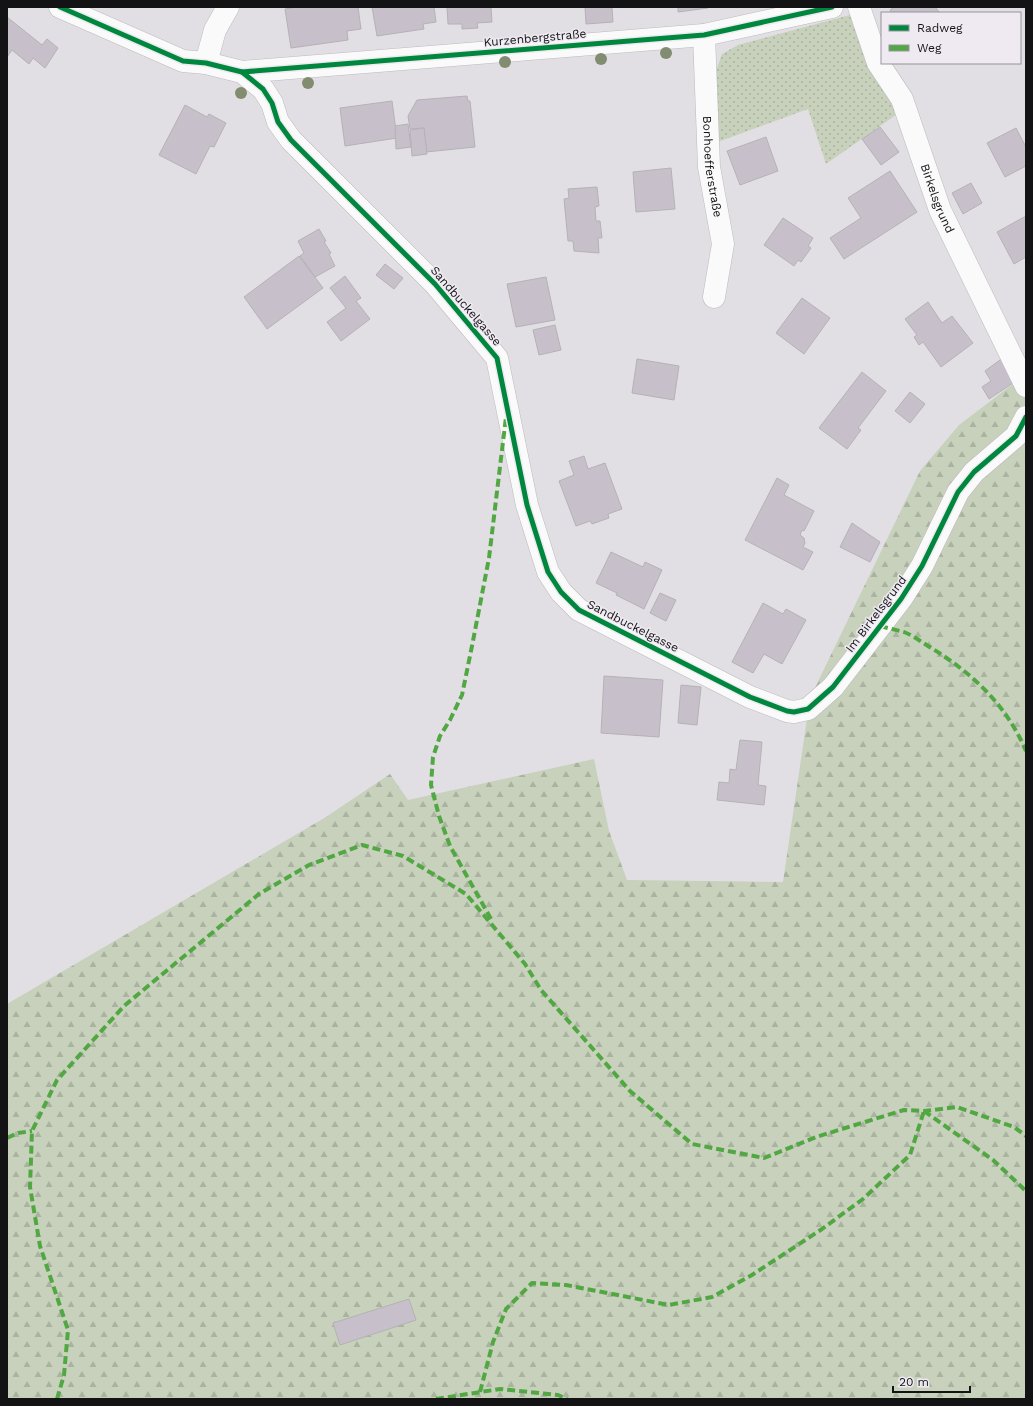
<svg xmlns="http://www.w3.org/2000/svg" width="1033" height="1406" viewBox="0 0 1033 1406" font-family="'Work Sans',sans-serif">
<defs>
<pattern id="grass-dots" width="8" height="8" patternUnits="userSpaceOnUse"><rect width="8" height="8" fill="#c7d1bb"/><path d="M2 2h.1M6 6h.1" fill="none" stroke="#aab2a0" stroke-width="1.8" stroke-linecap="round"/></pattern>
<pattern id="forest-firs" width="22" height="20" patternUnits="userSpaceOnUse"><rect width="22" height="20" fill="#c7d1bb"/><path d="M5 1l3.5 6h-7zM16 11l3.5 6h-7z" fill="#aab2a0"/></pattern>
</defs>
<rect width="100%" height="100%" fill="#e1dfe3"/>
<!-- grass -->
<path fill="url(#grass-dots)" d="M850,15L900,112L826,164L808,109L715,143L716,71L722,54L738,45Z"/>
<!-- forest -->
<path fill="url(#forest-firs)" d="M1026,374V1399H7V1004L326,817L390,774L408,800L594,759L609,831L627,880L783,882L810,698L920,471L959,425Z"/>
<!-- building -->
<g fill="#c7c0cb" stroke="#b4b2b5">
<path d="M297,7H358L361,29L347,31L348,40L291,48L285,9Z"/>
<path d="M372,7H434L436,22L423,24L424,29L377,36Z"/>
<path d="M447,7H491L492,22L477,23L478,28L462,29V24H448Z"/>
<path d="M585,7H612L613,22L586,24Z"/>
<path d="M678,7H708V8L678,12Z"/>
<path d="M894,7H935L940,13H892L890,10Z"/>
<path d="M7,17L42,45L47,39L58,48L45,68L33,58L29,64L12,50L7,57Z"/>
<path d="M467,96L468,101H470L475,147L426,152L424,128L410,129L408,116L417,100Z"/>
<path d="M392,101L397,138L345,146L340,108Z"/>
<path d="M185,105L207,117L209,114L226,123L214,147L210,146L196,174L159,155Z"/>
<path d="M408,124L411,147L396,149L395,126Z"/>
<path d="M880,127L899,152L881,165L862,139Z"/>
<path d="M424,128L427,154L412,156L410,130Z"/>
<path d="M1016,128L1026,147V166L1005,177L987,143Z"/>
<path d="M766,137L778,171L740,185L727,151Z"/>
<path d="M671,168L675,209L636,212L633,172Z"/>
<path d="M890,171L917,212L844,259L830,238L861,218L848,198Z"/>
<path d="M971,183L982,203L963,214L952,193Z"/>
<path d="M597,187L599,206L595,207L596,221H600L602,238H598L599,253L574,251L573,241H568L564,199L569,198L568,189Z"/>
<path d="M1026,216V257L1014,264L997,232Z"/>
<path d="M783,218L813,238L808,246L811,248L801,262L798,260L794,266L764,245Z"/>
<path d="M319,229L326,241L324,242L331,253L329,254L335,266L315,277L300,256L304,253L298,241Z"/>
<path d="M299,256L323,288L267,329L244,297Z"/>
<path d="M385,264L403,278L394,289L376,275Z"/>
<path d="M345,276L361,298L356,301L370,319L341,341L327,322L346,308L330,288Z"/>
<path d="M546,277L555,320L516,327L507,284Z"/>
<path d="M802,298L830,318L804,354L776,333Z"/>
<path d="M928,302L942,323L952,316L973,343L941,367L923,342L919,345L914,337L917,335L905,319Z"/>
<path d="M555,325L561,350L539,355L533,330Z"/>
<path d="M1004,357L1016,381L989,399L982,387L991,381L985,371Z"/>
<path d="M637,359L679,366L674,400L632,393Z"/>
<path d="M862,372L886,391L858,428L861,430L847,449L819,428Z"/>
<path d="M910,392L925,404L910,423L895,411Z"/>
<path d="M584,456L588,469L605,463L622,509L608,514L609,518L592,524L590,521L576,526L559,481L574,475L569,461Z"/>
<path d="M777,478L789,485L784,495L814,511L804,531L802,530L800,535L804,538L805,543L803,547L813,552L803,570L745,540Z"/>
<path d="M852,523L880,542L870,562L840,547Z"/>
<path d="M611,552L643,567L645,562L662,570L644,609L616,595L617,593L596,583Z"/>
<path d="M660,593L676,600L666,621L650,613Z"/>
<path d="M763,603L783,614L786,609L806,620L782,664L764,654L753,673L732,662Z"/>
<path d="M604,676L663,680L659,737L601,733Z"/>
<path d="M681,685L701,687L697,725L678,723Z"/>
<path d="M740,740L762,742L758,785L766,786L764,805L717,800L719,782L729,783L730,769L736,770Z"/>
<path d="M409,1299L416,1320L340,1345L333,1323Z"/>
</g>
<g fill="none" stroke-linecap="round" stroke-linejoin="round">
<defs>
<g id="minor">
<path d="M60,7L183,61L206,63L242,72L263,89L272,103L278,122L291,140L435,284L497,358L527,505L548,572L561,592L579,610L750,697L787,711L794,712L808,709L833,687L901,599L922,566L958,492L974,472L1016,436L1026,417"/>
<path id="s1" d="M859,7L878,63L902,99L940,210L1026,386"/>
<path id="s2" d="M704,35L709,167L723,244L714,297"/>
<path d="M206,63L215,30L228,7"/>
<path d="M242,72L704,35L832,7"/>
</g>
</defs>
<!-- minor casing -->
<use href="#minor" stroke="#bcbabe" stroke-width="23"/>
<!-- minor -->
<use href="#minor" stroke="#fafafb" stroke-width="22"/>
<!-- quiet -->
<g stroke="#51a842" stroke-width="4" stroke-dasharray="8 4" stroke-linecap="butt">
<path d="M880,626C888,628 896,630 904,632C912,635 920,641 928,646C971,672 1006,704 1026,751"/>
<path d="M491,919L450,846L439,816L431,785L433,757L440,736L450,720L462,695L472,646L489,558L506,417"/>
<path d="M924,1111L993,1160L1026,1191"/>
<path d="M7,1138L18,1133L32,1131"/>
<path d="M480,1392L493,1342L506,1309L532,1283L566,1285L669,1305L712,1297L752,1275L822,1229L863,1199L910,1155L924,1111"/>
<path d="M57,1399L64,1375L68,1330L40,1246L30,1187L32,1131L57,1080L124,1006L259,894L309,865L362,845L403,856L466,894L525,964L541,990L630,1091L692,1144L764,1158L816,1137L904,1110L924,1111L957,1107L1014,1127L1026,1136"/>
<path d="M436,1399L500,1389L558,1395L567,1399"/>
</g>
<defs>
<g id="cycleway">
<path d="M60,7L183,61L206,63L242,72L263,89L272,103L278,122L291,140L435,284L497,358L527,505L548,572L561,592L579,610L750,697L787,711L794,712L808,709L833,687L901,599L922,566L958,492L974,472L1016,436L1026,417"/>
<path d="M242,72L704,35L832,7"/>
</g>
</defs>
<!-- cycleway casing -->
<use href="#cycleway" stroke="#efeaf2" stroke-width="8"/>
<!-- cycleway -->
<use href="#cycleway" stroke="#00873e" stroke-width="5"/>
</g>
<!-- trees -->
<g fill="#828c71">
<circle cx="666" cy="53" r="6"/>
<circle cx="601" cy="59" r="6"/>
<circle cx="505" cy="62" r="6"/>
<circle cx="308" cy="83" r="6"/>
<circle cx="241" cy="93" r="6"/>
</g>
<g text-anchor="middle" stroke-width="3" stroke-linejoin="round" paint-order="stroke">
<!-- street labels -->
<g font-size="12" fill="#131214" stroke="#efeaf2">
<text transform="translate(535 38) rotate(-5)" y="4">Kurzenbergstraße</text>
<text dy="4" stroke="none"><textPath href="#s2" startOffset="132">Bonhoefferstraße</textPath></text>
<text dy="4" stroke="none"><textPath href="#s1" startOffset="208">Birkelsgrund</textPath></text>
<text transform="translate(466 306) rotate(49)" y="4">Sandbuckelgasse</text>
<text transform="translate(876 614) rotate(-53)" y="4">Im Birkelsgrund</text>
<text transform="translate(633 626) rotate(27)" y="4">Sandbuckelgasse</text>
</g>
</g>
<!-- border -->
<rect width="1033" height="1406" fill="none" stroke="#131214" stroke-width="16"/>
<!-- legend -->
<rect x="881" y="12" width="140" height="52" fill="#efeaf2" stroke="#979499"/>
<rect x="889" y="25" width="20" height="6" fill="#00873e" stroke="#979499"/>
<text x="917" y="32" font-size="12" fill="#131214">Radweg</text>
<rect x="889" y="45" width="20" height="6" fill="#51a842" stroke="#979499"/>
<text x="917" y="52" font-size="12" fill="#131214">Weg</text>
<!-- scale -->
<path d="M893 1386v6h77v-6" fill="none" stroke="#131214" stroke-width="2"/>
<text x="899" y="1386" font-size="12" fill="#131214" stroke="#efeaf2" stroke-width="3" paint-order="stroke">20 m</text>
</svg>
